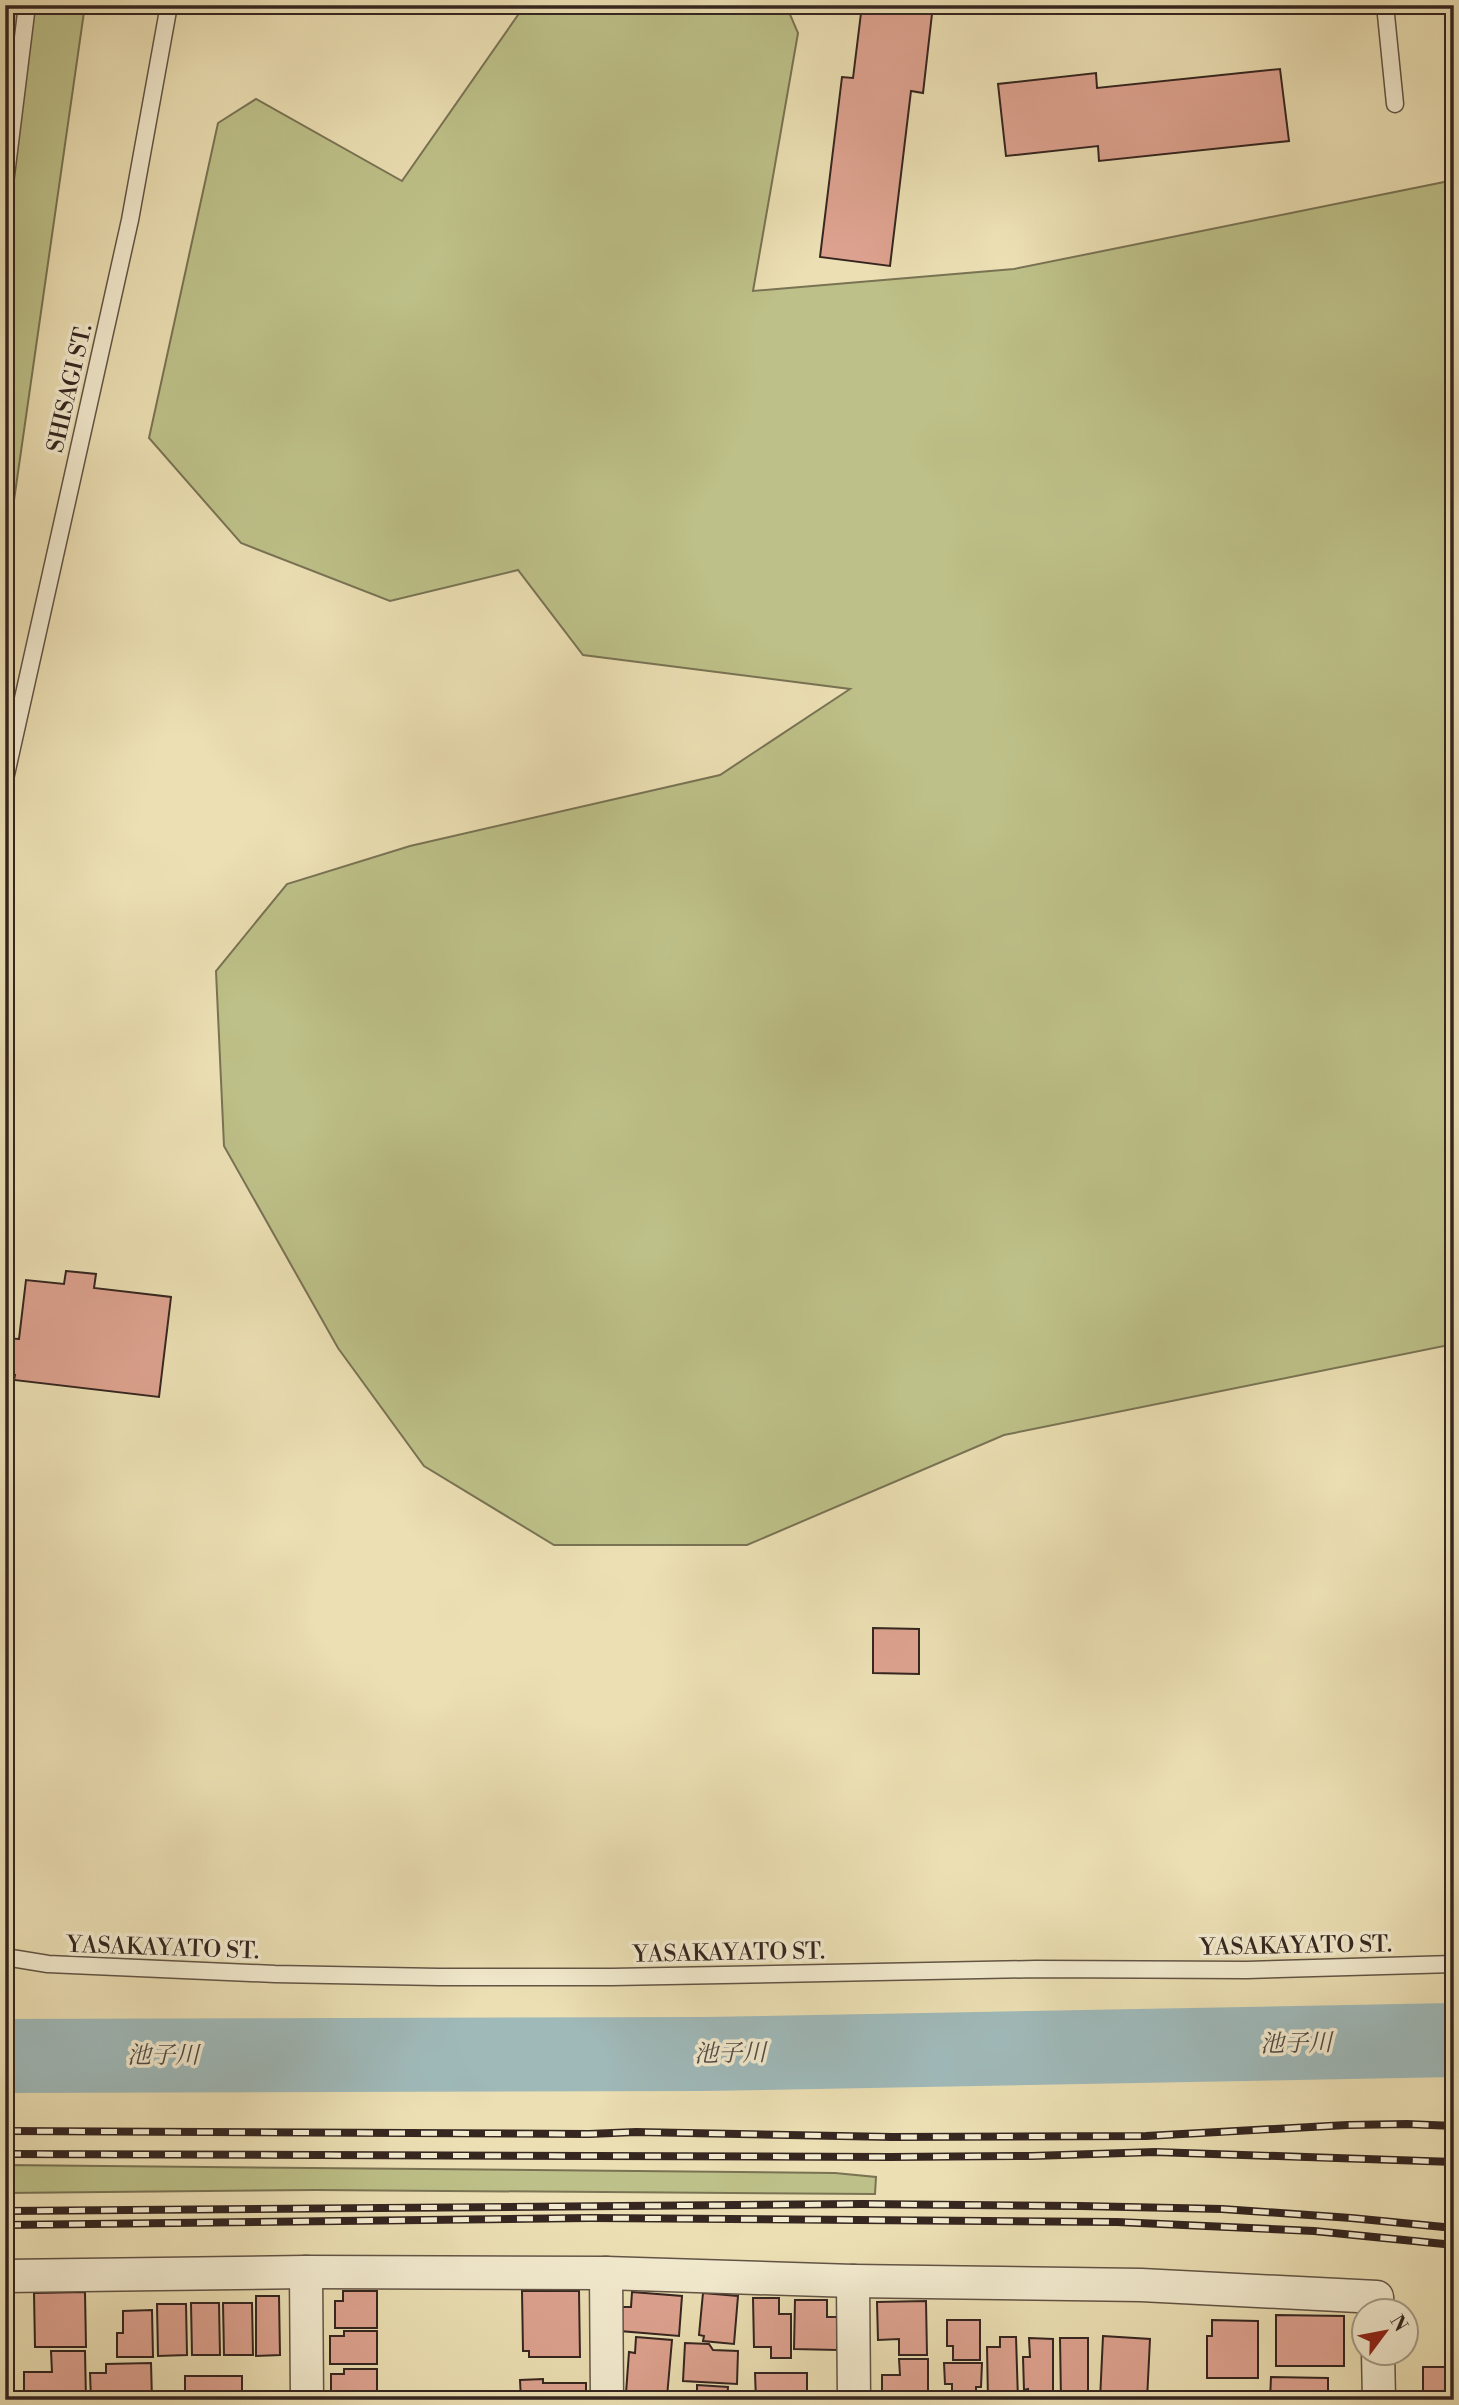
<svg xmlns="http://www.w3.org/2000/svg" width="1459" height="2405" viewBox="0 0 1459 2405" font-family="'Libre Bodoni','Noto Serif JP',serif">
<rect width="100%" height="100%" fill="#ebdfb3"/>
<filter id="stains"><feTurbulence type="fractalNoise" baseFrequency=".00286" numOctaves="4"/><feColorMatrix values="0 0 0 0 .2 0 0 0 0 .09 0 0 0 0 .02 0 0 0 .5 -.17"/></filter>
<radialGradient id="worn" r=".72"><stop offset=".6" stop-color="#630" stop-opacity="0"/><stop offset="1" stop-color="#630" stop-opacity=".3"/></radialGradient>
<!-- green -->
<g fill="#bdc088" stroke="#797354" stroke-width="2">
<path d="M5,5H85L5,563Z"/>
<path d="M525,5H786L798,33L753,291L1014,269L1454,180V1344L1004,1435L747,1545H554L424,1466L338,1348L224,1146L216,971L287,884L410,846L720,775L850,689L583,655L518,570L390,601L241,543L149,438L218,123L256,99L402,181Z"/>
<path d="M5,2165L835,2173L876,2177L875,2194L316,2190L5,2193Z"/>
</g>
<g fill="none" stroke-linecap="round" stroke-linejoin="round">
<!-- river -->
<path stroke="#9fb9b9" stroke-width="74" d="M5,2056L704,2054L1454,2040"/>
</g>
<!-- building -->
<g fill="#dda28f" stroke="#352620" stroke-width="2">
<path d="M862,5H933L923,93L911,91L890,266L820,257L842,77L853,78Z"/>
<path d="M1280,69L1289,141L1099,161L1098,146L1006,156L998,84L1096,73L1097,88Z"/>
<path d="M66,1271L96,1274L94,1288L171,1297L159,1397L14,1380L15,1375L5,1374V1338L19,1339L26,1280L64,1284Z"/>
<path d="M873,1628L919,1629V1674L873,1673Z"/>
<path d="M343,2291H377V2328H335V2301H343Z"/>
<path d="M522,2291H579L580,2357H529V2351H523Z"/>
<path d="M85,2292L86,2347H35L34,2293Z"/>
<path d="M632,2292L682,2296L679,2336L620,2331L622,2307H631Z"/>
<path d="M703,2293L738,2296L734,2344L703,2341L704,2336L699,2335Z"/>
<path d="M256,2296H279L280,2355L256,2356Z"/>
<path d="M753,2298H779V2314H791V2358H771V2347H754Z"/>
<path d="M795,2300H827V2317H837V2350L794,2349Z"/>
<path d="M926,2301L927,2355H899V2339L878,2340L877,2302Z"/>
<path d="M191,2303H219L220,2355H192Z"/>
<path d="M223,2303H252L253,2355H224Z"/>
<path d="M157,2304H186L187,2355L158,2356Z"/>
<path d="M152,2310L153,2357H117V2333H123V2311Z"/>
<path d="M1276,2315L1344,2316V2366H1276Z"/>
<path d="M947,2320H980V2360H953V2346H947Z"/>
<path d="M1212,2320L1258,2321V2378H1207V2336H1212Z"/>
<path d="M344,2331H377V2364H330V2336H344Z"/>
<path d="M1103,2336L1150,2339L1147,2400H1100Z"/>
<path d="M636,2337L672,2340L667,2397L626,2393L629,2352L635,2353Z"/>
<path d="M1000,2337H1016L1018,2400H988L987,2347H1000Z"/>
<path d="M1029,2338L1053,2339V2400H1029L1028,2389L1024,2390L1023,2357H1030Z"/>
<path d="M1060,2338H1088V2400H1061Z"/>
<path d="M685,2343L709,2344L713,2350L738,2351L737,2384L683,2381Z"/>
<path d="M51,2351H85L86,2400H24V2372H52Z"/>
<path d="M899,2359H928V2400H882V2375H900Z"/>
<path d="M151,2363L152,2400H91L90,2373H106V2364Z"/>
<path d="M944,2363H982L981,2387H976V2400H952V2384H945Z"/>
<rect x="1423" y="2367" width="31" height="33"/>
<path d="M344,2369H377V2400H331V2374H344Z"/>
<path d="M755,2373H807V2400H756Z"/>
<rect x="185" y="2376" width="57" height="24"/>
<path d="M1271,2377L1328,2378V2400H1270Z"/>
<path d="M543,2379V2383H586V2400H521L520,2380Z"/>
<path d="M697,2385L728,2387L727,2400H697Z"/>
</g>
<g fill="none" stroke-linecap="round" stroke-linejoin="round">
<defs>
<g id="lane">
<path d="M1385,5L1395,104"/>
<path d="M5,183L27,5"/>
<path d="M5,779L130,220L169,5"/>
<path d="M5,1957L48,1964L275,1974L439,1977H612L1036,1969L1247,1970L1454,1964"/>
</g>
<g id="street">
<path d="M306,2272L307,2400"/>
<path d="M606,2273L607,2400"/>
<path d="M5,2276L306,2272L606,2273L853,2281L1141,2285L1377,2297L1378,2310"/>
<path d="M853,2281L854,2400"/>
<path d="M1378,2352L1379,2400"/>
</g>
</defs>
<!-- lane casing -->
<use href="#lane" stroke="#625445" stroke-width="19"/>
<!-- street casing -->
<use href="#street" stroke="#625445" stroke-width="35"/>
<!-- lane -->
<use href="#lane" stroke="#f2eace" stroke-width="16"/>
<!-- street -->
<use href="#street" stroke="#f2eace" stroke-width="32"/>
<defs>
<g id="rail">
<path d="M5,2131L589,2134L636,2132L892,2137L1146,2136L1347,2125L1407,2124L1454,2126"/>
<path d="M5,2154L890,2157L1032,2156L1155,2152L1454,2162"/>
<path d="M5,2211L863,2204L1080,2206L1222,2209L1351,2218L1454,2228"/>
<path d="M5,2225L590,2218L1117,2222L1314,2231L1454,2245"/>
</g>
</defs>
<!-- rail casing -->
<use href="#rail" stroke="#352620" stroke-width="8"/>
<!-- rail -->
<use href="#rail" stroke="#f2eace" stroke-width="5" stroke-dasharray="16" stroke-linecap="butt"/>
</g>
<g text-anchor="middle" stroke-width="7" stroke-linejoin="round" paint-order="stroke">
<!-- street labels -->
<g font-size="23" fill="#352620" stroke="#f2eace">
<text transform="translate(69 388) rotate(-77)" y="8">SHISAGI ST.</text>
<text transform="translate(1296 1945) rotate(-1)" y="8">YASAKAYATO ST.</text>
<text transform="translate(163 1947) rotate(2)" y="8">YASAKAYATO ST.</text>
<text transform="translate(729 1952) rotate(-1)" y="8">YASAKAYATO ST.</text>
</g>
<!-- water labels -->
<g font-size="24" font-style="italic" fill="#504b46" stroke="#f2eace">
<text transform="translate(1296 2043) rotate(-1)" y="8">池子川</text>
<text transform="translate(730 2053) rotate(-1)" y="8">池子川</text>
<text x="163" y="2063">池子川</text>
</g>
</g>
<!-- margin -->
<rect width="1459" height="2405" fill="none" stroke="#ebdfb3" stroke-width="28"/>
<rect x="7" y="7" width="1445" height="2391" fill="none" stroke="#352620" stroke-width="3.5"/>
<rect x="14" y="14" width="1431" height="2377" fill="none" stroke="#352620" stroke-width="2"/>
<!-- north arrow -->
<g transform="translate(1385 2332) rotate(58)"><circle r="33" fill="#f2eace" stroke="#a69c88" stroke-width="2"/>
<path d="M0-5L12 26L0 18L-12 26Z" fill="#8f2418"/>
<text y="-10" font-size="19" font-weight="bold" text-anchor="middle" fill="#352620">N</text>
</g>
<rect width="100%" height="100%" filter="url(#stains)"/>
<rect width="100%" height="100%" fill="url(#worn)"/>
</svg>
